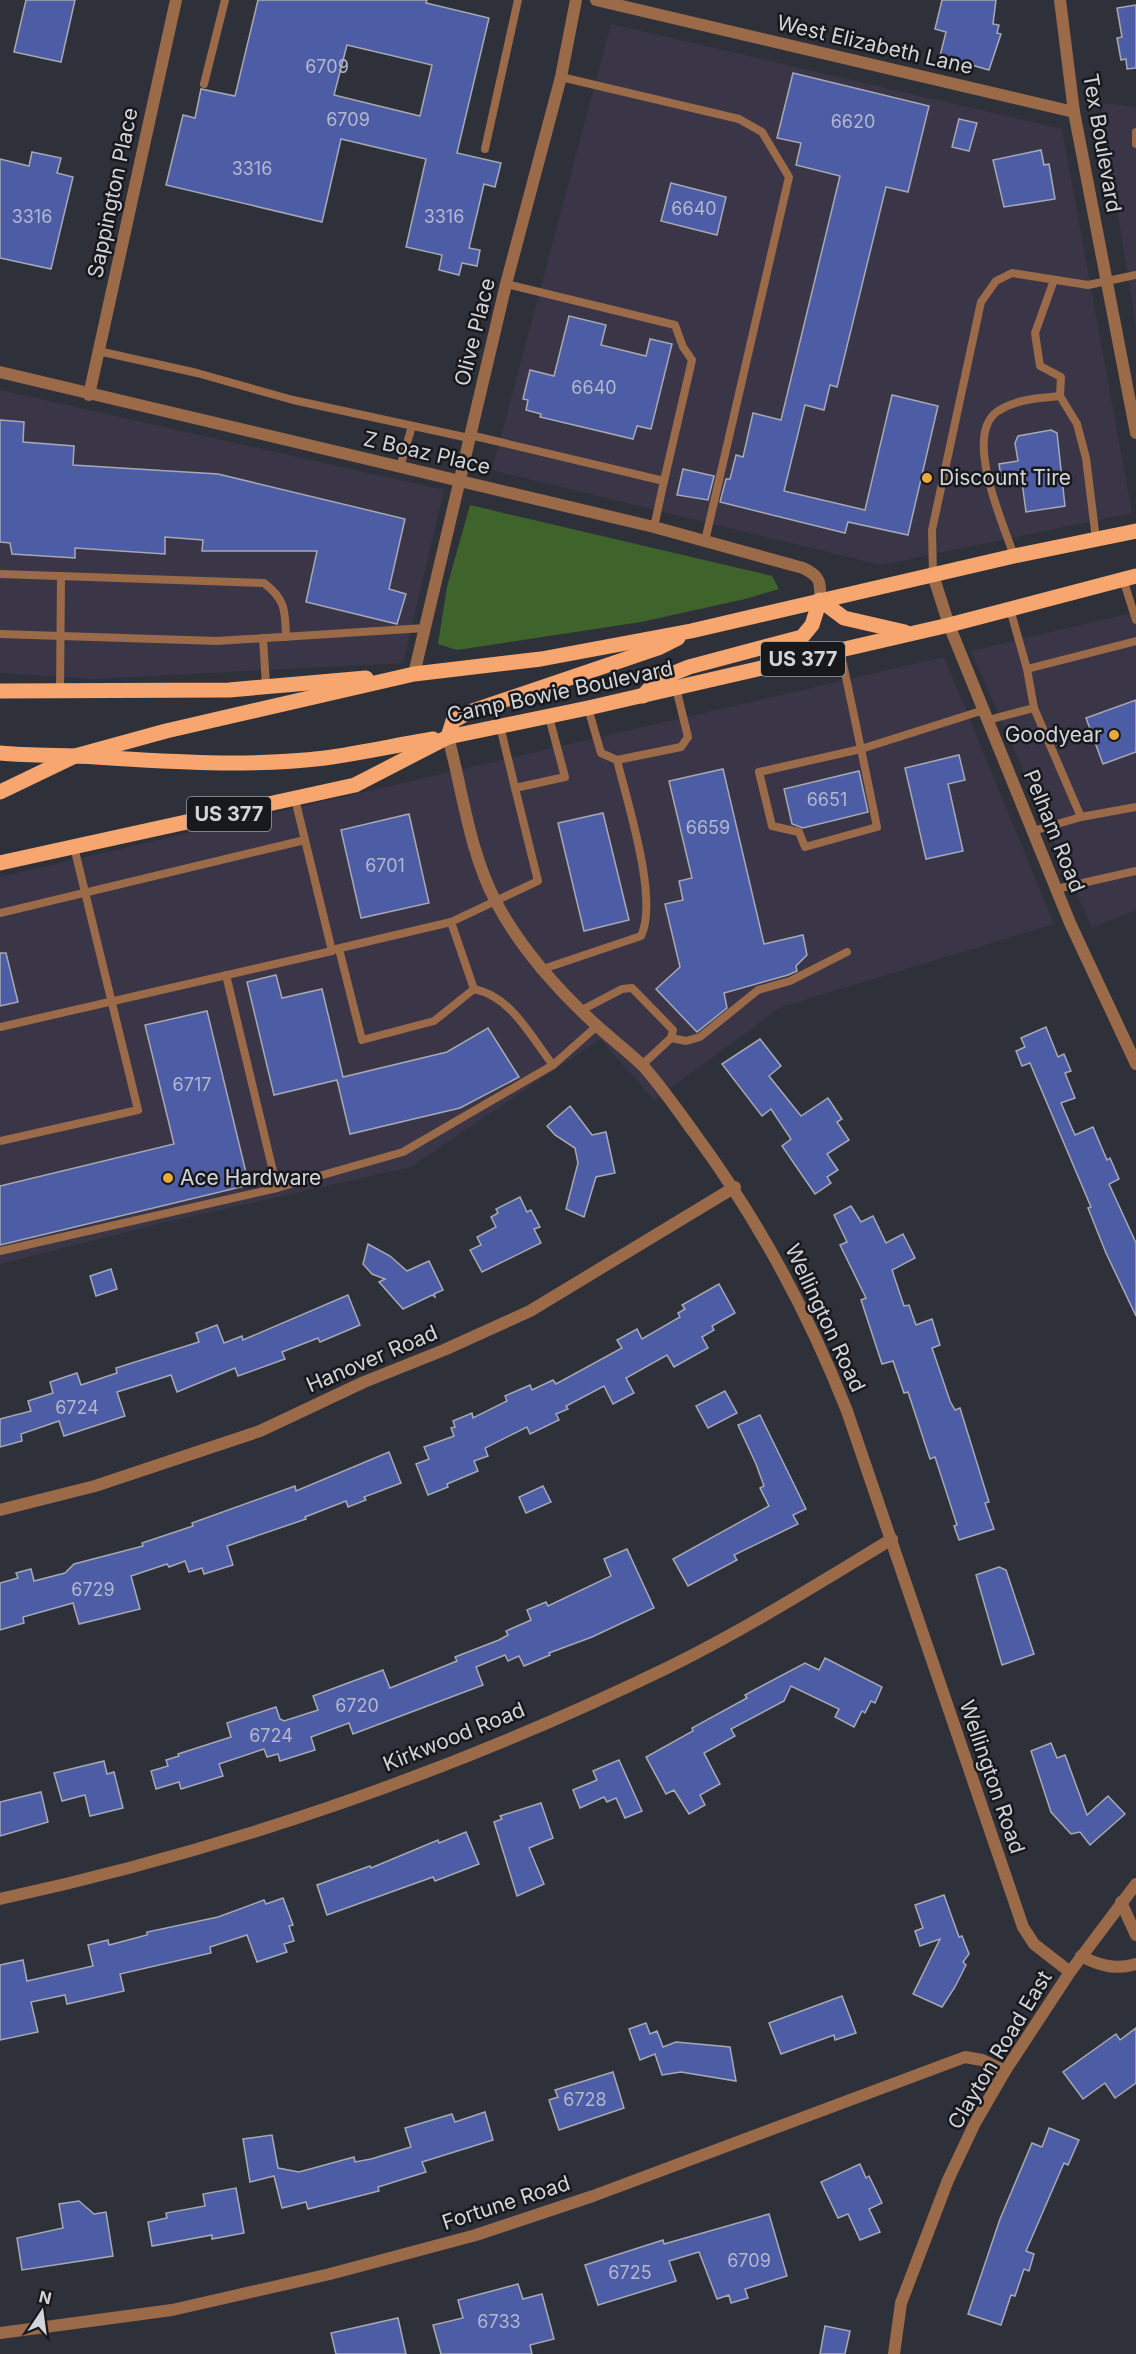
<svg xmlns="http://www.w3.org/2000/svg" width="1136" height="2354" viewBox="0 0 1136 2354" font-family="Inter,sans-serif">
<rect width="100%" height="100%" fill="#2f313a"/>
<!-- commercial -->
<g fill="#3a3647">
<path d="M611,24L1062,129L1132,513L881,565L492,470Z"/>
<path d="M1100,103L1136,107V326Z"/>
<path d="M0,390L444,490L403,663L94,679L0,673Z"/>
<path d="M1136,612V910L1092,928L971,651Z"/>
<path d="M944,657L1054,924L781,1007L654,1100L600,1039L411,1167L162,1223L0,1264V877Z"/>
</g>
<!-- green -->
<path fill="#3e642b" d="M470,505L772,576L779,589L745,599L641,622L457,650L438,644L447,587Z"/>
<!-- building -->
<g fill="#4d5da5" stroke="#a6a9b4" stroke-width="1.5" fill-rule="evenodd">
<path d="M26,0H75L61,62L14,52Z"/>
<path d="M258,0H427L426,3L489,18L457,153L501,163L495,187L484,184L469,248L480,250L477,266L462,263L459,275L439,270L442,255L406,247L426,159L341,139L322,222L166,185L183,115L195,118L201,89L235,96ZM347,45L432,65L420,116L334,95Z"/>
<path d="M942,0H996L993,24L999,25L997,33L1001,34L989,70L940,56L946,32L935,29Z"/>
<path d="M1136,5V68L1127,69L1126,59L1121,60L1117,38L1122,37L1117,8Z"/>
<path d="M793,73L929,106L908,192L886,187L837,387L830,385L824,410L805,405L784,491L865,510L892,395L938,406L908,535L848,522L845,533L720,502L726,479H730L736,455L743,457L753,413L781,420L840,176L796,165L801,143L777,138Z"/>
<path d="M959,119L977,123L969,151L952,147Z"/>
<path d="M1041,150L1044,165L1049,164L1055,199L1004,207L993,160Z"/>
<path d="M32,152L61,158L57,173L73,177L51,269L0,258V159L29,166Z"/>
<path d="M671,183L726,197L717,235L661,221Z"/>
<path d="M569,316L606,325L601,345L646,356L650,339L672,344L651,429L637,426L633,439L540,417L541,414L526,410L528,400L523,399L530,370L554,376Z"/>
<path d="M0,420L24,422L23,442L74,446L73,465L218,474L405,519L389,589L406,594L397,624L306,602L317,551H202L203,540L165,537V554L75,548V558L12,554L10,543L0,542Z"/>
<path d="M1051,430L1057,433L1065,506L1026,512L1022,482L1002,485L999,464L1018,461L1015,443L1018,436Z"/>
<path d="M683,469L714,476L708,500L677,495Z"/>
<path d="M1136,700V752L1103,764L1086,718Z"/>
<path d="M959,755L965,780L948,784L963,851L926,859L905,768Z"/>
<path d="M723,769L764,944L803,935L807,955L796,966L797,971L788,975L724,993L727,1008L697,1032L656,989L680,967L665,904L683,900L679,881L692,878L669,781Z"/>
<path d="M859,771L868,812L803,828L792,824L784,789Z"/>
<path d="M603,813L629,920L584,931L558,823Z"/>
<path d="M409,814L429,903L361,918L341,830Z"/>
<path d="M0,953H6L18,1002L0,1006Z"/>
<path d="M276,975L282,998L322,989L343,1077L447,1052L488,1028L519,1077L460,1108L350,1134L337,1080L274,1095L247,982Z"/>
<path d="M207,1011L249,1185L0,1245V1186L174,1144L145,1025Z"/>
<path d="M1046,1027L1058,1057L1064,1054L1071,1071L1065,1073L1075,1098L1061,1103L1075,1135L1093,1127L1107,1160L1110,1158L1119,1179L1109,1184L1136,1243V1316L1106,1253L1088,1208L1091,1207L1030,1063L1022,1066L1016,1051L1025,1047L1021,1038Z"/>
<path d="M760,1039L781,1066L769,1076L801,1116L828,1098L842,1119L837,1122L849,1140L827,1154L838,1170L827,1177L831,1183L815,1194L782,1146L791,1139L771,1109L762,1116L722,1064Z"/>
<path d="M570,1106L592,1135L606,1132L615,1173L596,1177L584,1217L566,1209L578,1163L575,1148L555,1135L547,1126Z"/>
<path d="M520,1197L527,1212L531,1210L540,1227L534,1229L541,1243L482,1272L470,1250L481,1245L477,1237L496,1227L491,1217L498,1213L496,1209Z"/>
<path d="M851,1206L861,1222L873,1216L886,1243L903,1234L915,1258L892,1270L904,1306L909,1305L916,1325L932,1319L940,1345L932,1348L950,1401L955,1410L960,1408L989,1502L985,1503L994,1529L959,1540L954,1526L957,1525L935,1457L930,1459L908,1392L904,1393L893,1361L882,1364L861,1300L866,1298L840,1245L847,1242L834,1215Z"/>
<path d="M368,1244L390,1256L407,1271L429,1261L443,1290L434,1294L435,1297L432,1295L403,1309L379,1282L385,1279L372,1274L363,1264Z"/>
<path d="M111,1269L117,1289L96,1296L90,1276Z"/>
<path d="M719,1284L735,1313L712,1326L714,1330L702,1337L708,1348L674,1367L667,1355L626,1378L634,1393L613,1404L604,1386L566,1406L568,1409L556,1414L559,1420L530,1434L527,1427L485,1448L488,1456L474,1461L478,1471L447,1484L448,1487L428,1495L416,1464L429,1459L424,1447L454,1436L451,1428L455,1427L453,1421L472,1413L473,1418L507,1401L505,1396L530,1385L532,1390L553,1380L556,1384L622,1348L617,1340L637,1329L642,1339L680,1317L678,1313L685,1309L682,1305Z"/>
<path d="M348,1295L360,1325L320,1342L318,1338L282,1352L285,1359L238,1376L235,1368L177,1392L171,1375L117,1392L125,1416L64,1436L59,1421L21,1434L22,1441L0,1447V1419L31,1411L28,1401L53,1393L50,1382L77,1373L81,1385L117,1373L116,1368L199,1342L196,1333L217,1325L224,1343L242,1336L243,1340Z"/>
<path d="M725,1391L737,1413L708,1428L696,1406Z"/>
<path d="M760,1415L806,1509L793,1515L798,1524L734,1555L737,1560L688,1586L673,1559L769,1506L760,1488L764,1486L756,1464L738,1425Z"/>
<path d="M389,1452L401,1483L364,1497L366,1500L348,1507L346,1501L305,1517L306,1519L227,1546L233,1565L204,1574L202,1568L189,1572L185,1561L169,1567L167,1564L131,1576L140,1609L79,1624L73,1603L23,1617L24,1623L0,1630V1583L18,1578L16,1573L31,1569L34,1581L65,1573L74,1564L143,1546L142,1543L193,1526L192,1523L295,1486L296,1491Z"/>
<path d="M543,1486L551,1502L526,1513L519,1497Z"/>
<path d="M627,1549L654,1608L592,1637L549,1653L550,1655L524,1666L519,1656L508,1661L505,1655L476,1667L483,1685L353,1734L349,1723L311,1737L315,1750L280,1761L278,1754L267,1757L264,1749L219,1764L223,1776L181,1789L179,1782L156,1789L151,1771L168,1766L166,1760L179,1756L178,1754L231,1737L227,1723L276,1707L280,1719L284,1721L318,1710L313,1696L383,1670L390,1688L457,1661L455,1657L499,1640L508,1635L506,1631L531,1620L527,1610L546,1602L548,1606L611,1576L604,1559Z"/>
<path d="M999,1567L1006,1570L1034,1654L1002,1665L976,1575Z"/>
<path d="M825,1658L882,1687L875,1703L871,1701L865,1713L862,1711L854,1727L835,1717L839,1709L791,1686L784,1701L731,1729L735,1736L704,1753L720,1784L700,1795L705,1805L689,1814L674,1790L666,1794L646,1757L693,1731L692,1728L747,1698L745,1695L805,1663L819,1670Z"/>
<path d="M1051,1743L1057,1758L1065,1755L1087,1815L1108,1796L1125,1814L1090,1845L1080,1832L1071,1834L1051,1812L1031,1751Z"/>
<path d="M619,1760L642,1811L625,1818L616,1798L607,1802L604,1797L580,1808L573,1790L597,1780L593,1771Z"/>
<path d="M104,1761L107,1774L114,1772L123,1808L90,1816L85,1795L62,1801L54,1773Z"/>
<path d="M41,1792L48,1822L0,1836V1802Z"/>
<path d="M541,1803L553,1838L529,1848L544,1884L517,1896L494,1822L502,1819L500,1816Z"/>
<path d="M466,1832L479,1864L435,1881L433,1877L327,1915L317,1885L370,1866L371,1868L438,1840L439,1843Z"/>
<path d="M944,1895L959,1937L962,1936L969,1954L963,1962L966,1965L955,1987L942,2007L913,1994L940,1939L920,1946L915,1931L923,1928L915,1905Z"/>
<path d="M283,1898L293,1925L289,1926L294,1941L284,1944L287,1952L257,1962L247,1935L210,1947L211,1953L120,1974L124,1991L67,2004L65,1995L31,2002L38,2032L0,2040V1965L23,1960L27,1981L93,1966L88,1945L108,1940L109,1945L147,1935V1932L218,1917L264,1900L266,1904Z"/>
<path d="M842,1996L856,2033L835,2040L834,2035L781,2054L769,2023Z"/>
<path d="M646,2023L650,2034L657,2031L663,2047L676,2042L730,2047L736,2081L681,2072L662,2075L655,2054L640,2060L629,2029Z"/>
<path d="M1136,2028V2083L1115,2098L1105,2083L1083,2099L1063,2072L1116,2034L1120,2040Z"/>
<path d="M613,2072L624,2108L559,2130L549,2100L558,2097L555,2090Z"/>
<path d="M485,2112L493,2140L422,2162L426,2172L378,2187L379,2191L308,2209L306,2202L282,2208L274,2176L250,2182L243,2139L272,2135L278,2168L299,2172L354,2157L355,2162L371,2159L411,2147L405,2128L452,2114L455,2122Z"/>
<path d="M1049,2128L1079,2140L1068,2165L1064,2163L1026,2251L1034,2254L1029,2271L1024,2269L1015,2296L1011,2295L1001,2325L968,2314L1000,2219L1032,2143L1042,2147Z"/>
<path d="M860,2164L866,2178L869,2176L882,2203L869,2209L880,2232L860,2240L848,2214L838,2218L821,2182Z"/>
<path d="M236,2188L244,2233L212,2239V2235L152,2246L148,2222L167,2218L166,2213L205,2206L203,2194Z"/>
<path d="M79,2201L94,2214L106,2212L113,2256L22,2270L17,2238L63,2228L59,2204Z"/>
<path d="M769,2214L787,2276L745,2289L748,2298L731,2303L729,2295L717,2299L699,2252L669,2261L676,2281L598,2305L585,2265L663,2240L664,2244Z"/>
<path d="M518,2284L523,2299L542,2294L554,2339L530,2345L532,2354H441L433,2325L463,2318L458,2300Z"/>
<path d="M398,2318L406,2354H336L331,2333Z"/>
<path d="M825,2326L850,2331L845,2354H820Z"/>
</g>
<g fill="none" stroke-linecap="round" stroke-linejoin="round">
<!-- lane -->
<g stroke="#9b6a49" stroke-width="8">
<path d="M561,77L739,119L762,132L789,177L705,541"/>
<path d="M204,84L225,0"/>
<path d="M1136,132V144"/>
<path d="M485,149L518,0"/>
<path d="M1054,280L1035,333L1040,366L1061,377L1060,396L1077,424L1086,458L1096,539"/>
<path d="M506,284L675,325L683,347L692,360L664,481"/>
<path d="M98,351L197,373L293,400L469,438"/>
<path d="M470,435L664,481L654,527"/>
<path d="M400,467L412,426"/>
<path d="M1014,556C1004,525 962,435 998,411C1017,399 1038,398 1060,396"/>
<path d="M0,574L264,583C286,600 285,610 286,637"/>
<path d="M933,575L932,530L981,302L996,281L1012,273L1088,285L1136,275"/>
<path d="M1123,579L1136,620"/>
<path d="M1010,609L1027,669L1136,641"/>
<path d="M0,634L217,641L425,628"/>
<path d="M263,638L266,686"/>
<path d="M840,650C853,709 865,768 877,827L805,847L799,832L772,826L759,772L861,749L984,710"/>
<path d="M1027,669L1034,708L1081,817L1136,807"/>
<path d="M60,692L61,576"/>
<path d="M588,708L601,753L617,760L681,747L688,737L676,688"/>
<path d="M988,720L1034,708"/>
<path d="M500,726L515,788L565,777L549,717"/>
<path d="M1033,831L1081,817"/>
<path d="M1056,889L1136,871"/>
<path d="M0,913L305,840"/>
<path d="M451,922L474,989"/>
<path d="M336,949L451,922L538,881L515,788"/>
<path d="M339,949L362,1040L434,1021L474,989C511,996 531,1037 553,1065L597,1026"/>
<path d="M540,970L641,936C659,899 627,802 617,760"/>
<path d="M226,975L277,1188L403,1152L553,1065"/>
<path d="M580,1011L622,989L632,988L673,1030L671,1038L642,1065"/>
<path d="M0,1027L332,951L295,799"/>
<path d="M671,1038L686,1041L700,1037L758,990L790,981L847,952"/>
<path d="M0,1141L138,1110L74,847"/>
<path d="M0,1251L277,1188"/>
</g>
<!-- street -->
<g stroke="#9b6a49" stroke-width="12">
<path d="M596,0L1074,112"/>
<path d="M1060,0L1074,112L1136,433"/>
<path d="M0,372L654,527L803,568C820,576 821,582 820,600"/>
<path d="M89,395L176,0"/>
<path d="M933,575L949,625L1070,923L1136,1064"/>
<path d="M414,674L506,284L561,77L576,0"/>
<path d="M448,737C463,792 469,851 496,902C521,949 556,988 595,1024C610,1038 628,1051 643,1066C662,1087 678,1111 695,1134C759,1221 808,1312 847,1411L1023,1927L1034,1944L1070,1972"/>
<path d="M0,1510L95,1486L260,1431L364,1382L444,1350L530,1311L735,1187"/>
<path d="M0,1899C230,1849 457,1770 669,1667C746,1629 819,1583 892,1539"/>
<path d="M1121,1902L1136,1935"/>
<path d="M1081,1956C1100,1966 1116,1970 1136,1964"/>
<path d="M0,2333L172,2310L330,2274L476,2235L593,2196L965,2057L982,2060L1005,2071"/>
<path d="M894,2354L901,2303L948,2180L975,2123L1005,2071L1070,1972L1136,1884"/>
</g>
<!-- primary -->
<g stroke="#f7a66f" stroke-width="15">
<path d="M0,691L229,690L366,678"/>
<path d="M643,696L657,680L689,667L802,637L812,625L820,600L844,618L905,632"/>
<path d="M448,737L453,721L469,712L658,648L678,638"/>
<path d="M0,753C32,756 64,755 96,757C172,762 249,767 325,758C361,753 397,745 433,739"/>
<path d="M0,792L75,756L166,731L414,674L541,659L691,631L1014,556L1136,531"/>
<path d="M0,863L355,785L448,737L588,708L949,625L1136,576"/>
</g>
</g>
<!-- markers -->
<g fill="#eaaa39" stroke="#18191d" stroke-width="2">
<circle cx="927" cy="478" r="6"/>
<circle cx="1114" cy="735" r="6"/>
<circle cx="168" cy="1178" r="6"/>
</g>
<g text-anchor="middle" stroke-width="5" stroke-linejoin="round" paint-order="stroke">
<!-- number labels -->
<g font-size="18" fill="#b2b7ce">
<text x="327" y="73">6709</text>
<text x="348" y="126">6709</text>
<text x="853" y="128">6620</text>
<text x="252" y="175">3316</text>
<text x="694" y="215">6640</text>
<text x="32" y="223">3316</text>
<text x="444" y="223">3316</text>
<text x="594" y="394">6640</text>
<text x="827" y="806">6651</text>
<text x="708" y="834">6659</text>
<text x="385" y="872">6701</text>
<text x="192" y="1091">6717</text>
<text x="77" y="1414">6724</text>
<text x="93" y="1596">6729</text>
<text x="357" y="1712">6720</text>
<text x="271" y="1742">6724</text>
<text x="585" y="2106">6728</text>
<text x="749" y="2267">6709</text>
<text x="630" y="2279">6725</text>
<text x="499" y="2328">6733</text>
</g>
<!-- shield labels -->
<g fill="#18191d" stroke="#9b9da2" stroke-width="1.5">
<rect x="761" y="642" width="84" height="34" rx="4.5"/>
<rect x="187" y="797" width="84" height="34" rx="4.5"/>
</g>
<g font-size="20" font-weight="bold" fill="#d3d5db">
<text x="803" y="666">US 377</text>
<text x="229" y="821">US 377</text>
</g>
<!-- street labels -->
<g font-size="21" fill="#d3d5db" stroke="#18191d">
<text transform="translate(875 45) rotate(13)" y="7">West Elizabeth Lane</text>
<text transform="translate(1102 143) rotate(80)" y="7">Tex Boulevard</text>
<text transform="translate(113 193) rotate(-78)" y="7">Sappington Place</text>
<text transform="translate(475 332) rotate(-76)" y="7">Olive Place</text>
<text transform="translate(427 453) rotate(13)" y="7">Z Boaz Place</text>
<text transform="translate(560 692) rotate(-12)" y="7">Camp Bowie Boulevard</text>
<text transform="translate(1054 831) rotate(68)" y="7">Pelham Road</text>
<text transform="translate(825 1318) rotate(65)" y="7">Wellington Road</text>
<text transform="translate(372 1359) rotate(-23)" y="7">Hanover Road</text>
<text transform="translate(454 1737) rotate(-22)" y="7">Kirkwood Road</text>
<text transform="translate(992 1777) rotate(71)" y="7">Wellington Road</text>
<text transform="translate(1000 2050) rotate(-59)" y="7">Clayton Road East</text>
<text transform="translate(506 2203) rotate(-18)" y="7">Fortune Road</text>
</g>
<!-- poi labels -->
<g font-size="21" fill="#d3d5db" stroke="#18191d" text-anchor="start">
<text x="939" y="485">Discount Tire</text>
<text x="1102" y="742" text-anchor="end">Goodyear</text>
<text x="180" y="1185">Ace Hardware</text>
</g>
</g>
<!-- north arrow -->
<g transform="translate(42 2312) rotate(13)" stroke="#18191d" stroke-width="4.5" paint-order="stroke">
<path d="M0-4.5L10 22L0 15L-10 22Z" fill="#d3d5db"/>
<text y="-9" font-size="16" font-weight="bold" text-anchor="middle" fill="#d3d5db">N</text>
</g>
</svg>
